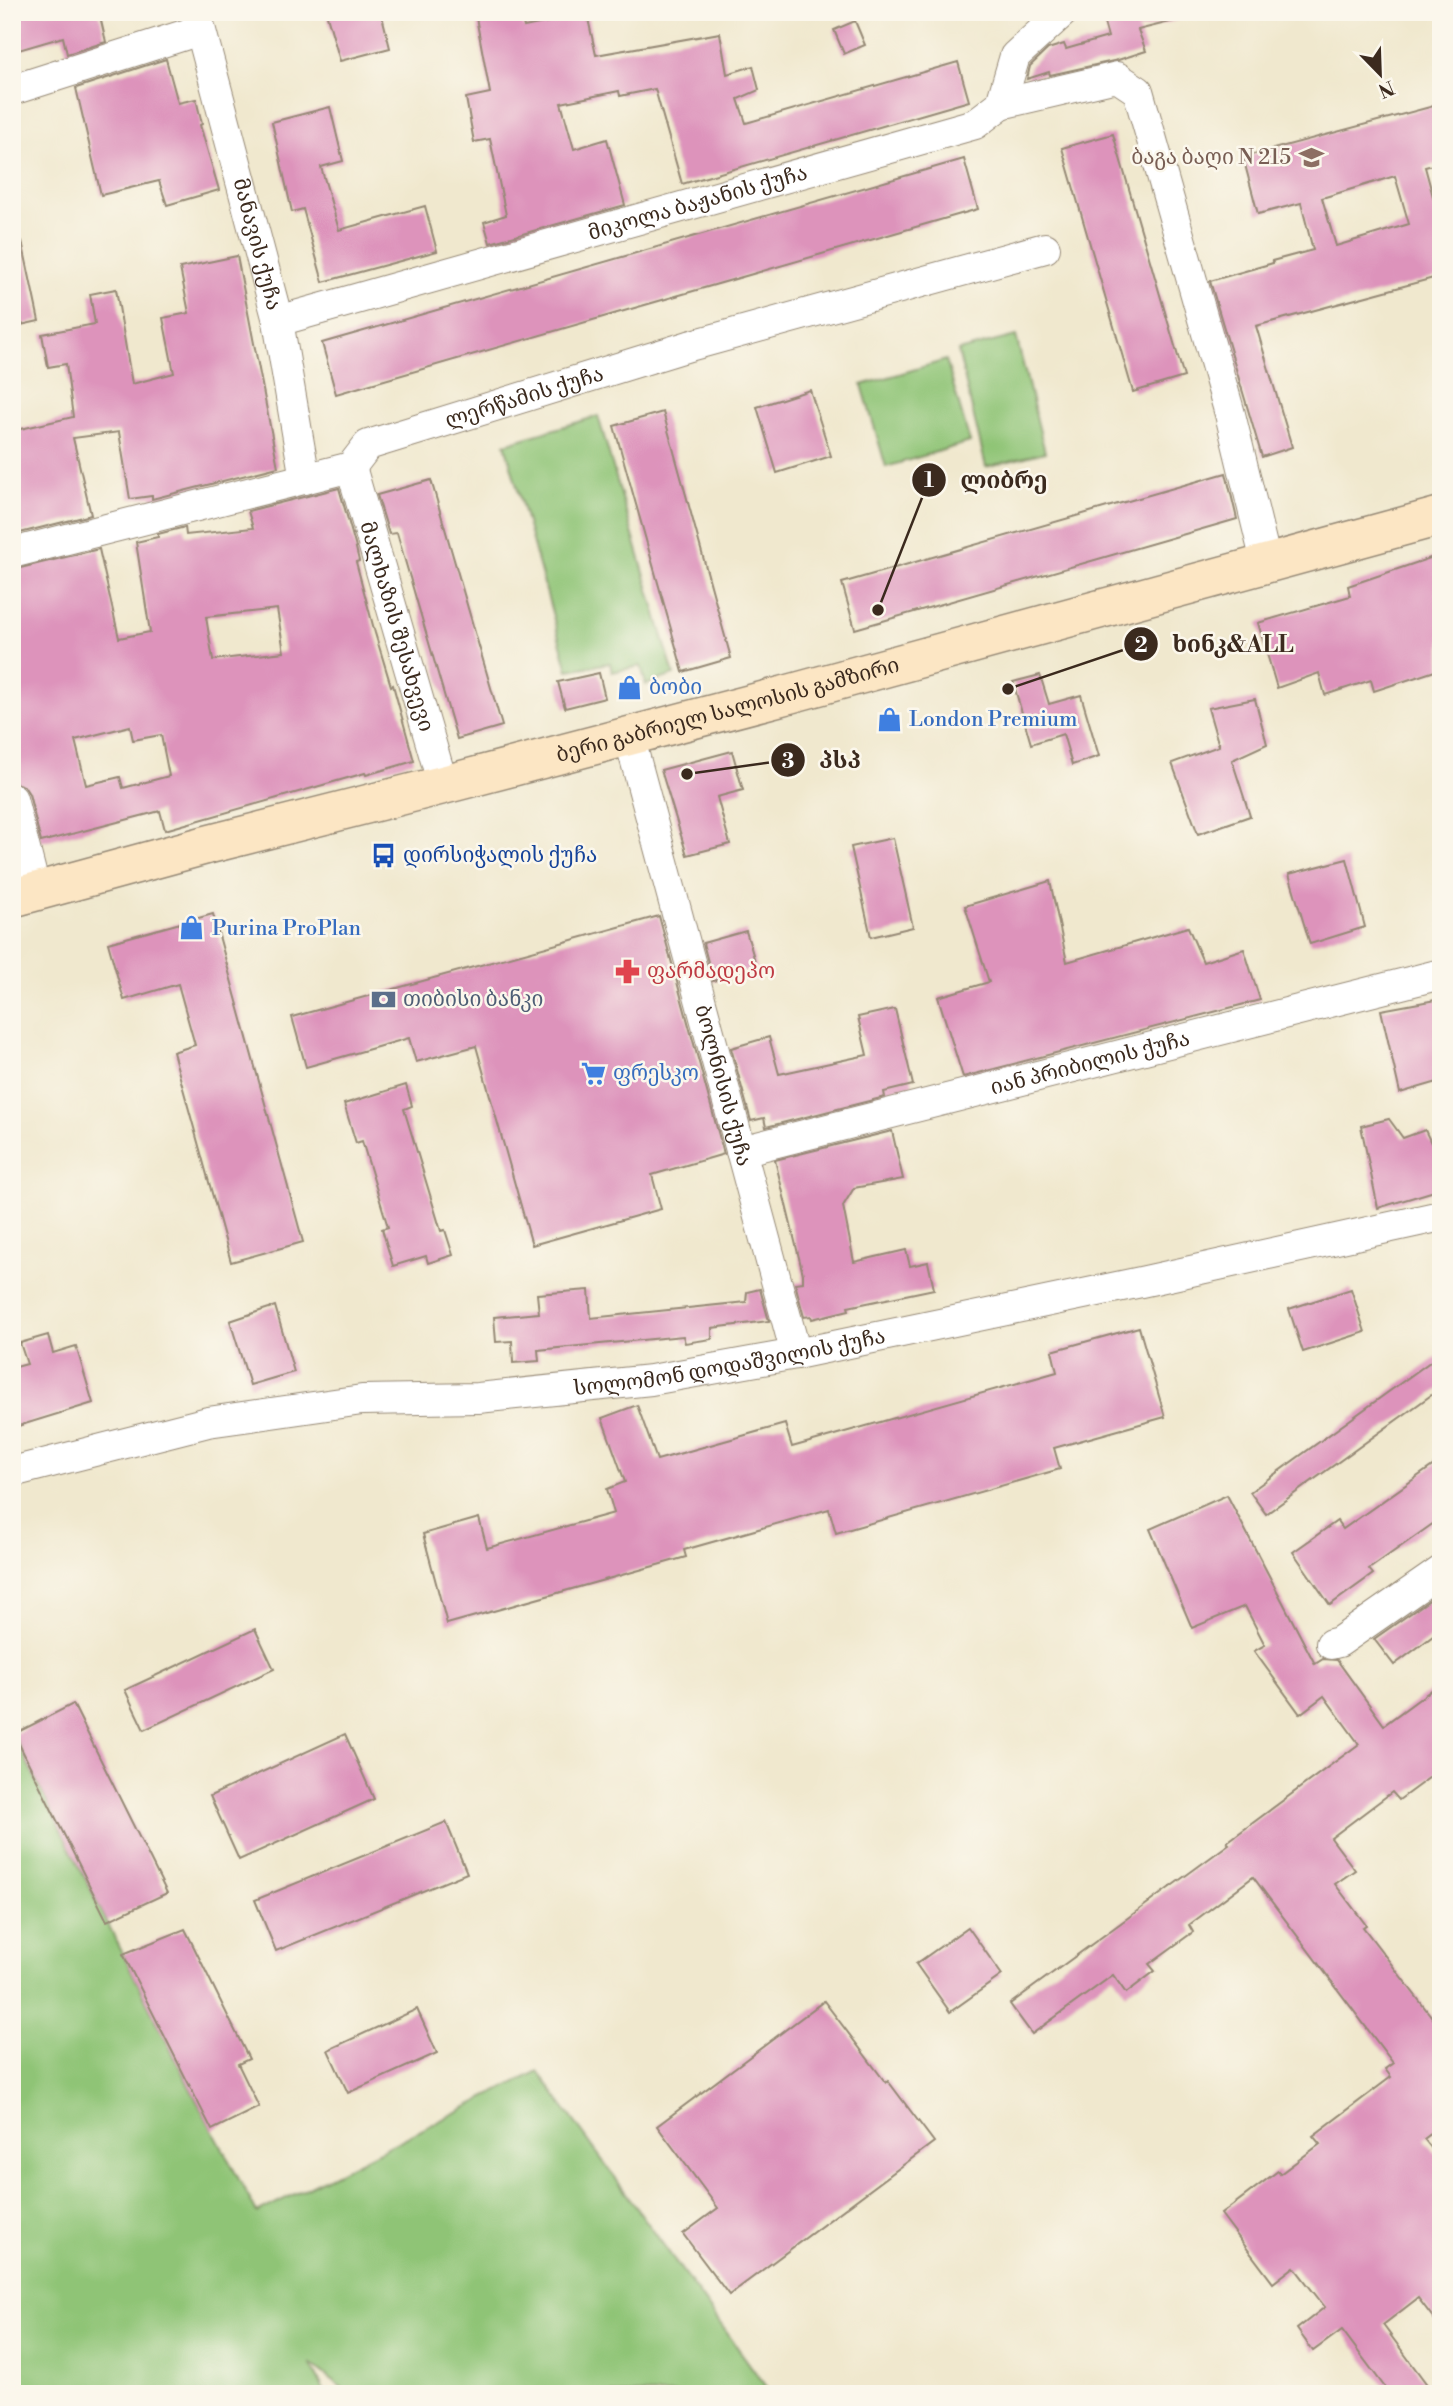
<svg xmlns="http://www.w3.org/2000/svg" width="1453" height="2406" viewBox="0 0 1453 2406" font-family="'Libre Bodoni','Noto Serif Georgian',serif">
<rect width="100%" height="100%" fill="#fbf7ec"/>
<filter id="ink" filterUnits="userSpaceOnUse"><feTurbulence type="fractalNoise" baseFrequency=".0143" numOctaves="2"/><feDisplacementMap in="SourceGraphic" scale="14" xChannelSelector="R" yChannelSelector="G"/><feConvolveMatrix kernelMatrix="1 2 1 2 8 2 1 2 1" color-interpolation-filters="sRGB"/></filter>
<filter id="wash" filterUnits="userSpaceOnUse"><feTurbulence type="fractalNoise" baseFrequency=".00686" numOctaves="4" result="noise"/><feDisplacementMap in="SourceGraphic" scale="28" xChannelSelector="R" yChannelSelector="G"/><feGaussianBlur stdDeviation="1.57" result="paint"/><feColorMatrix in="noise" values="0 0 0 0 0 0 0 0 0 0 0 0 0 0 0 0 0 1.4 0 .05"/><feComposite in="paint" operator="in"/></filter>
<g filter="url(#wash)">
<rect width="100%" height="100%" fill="#f0e8ce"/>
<!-- green -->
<g fill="#8fc476" stroke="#65774a" stroke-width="2">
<path d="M1016,336L1045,452L986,467L958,351Z"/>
<path d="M946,360L970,442L886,467L862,385Z"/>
<path d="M598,416L674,675L646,685L641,666L612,672L610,663L568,670L505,444Z"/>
<path d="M12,1732L190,2088L257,2213L538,2071L771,2394H350L310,2363L326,2394H12Z"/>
</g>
<g id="blocks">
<!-- building -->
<g fill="#dd93bb" fill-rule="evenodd">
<path d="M12,12H99L106,42L67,54L63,37L12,52Z"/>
<path d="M326,12H381L390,48L340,61Z"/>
<path d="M475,12H520L524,27L587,14L596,55L720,33L727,74L753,66L759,90L738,99L746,123L958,62L969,101L682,184L655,89L620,96L619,91L561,103L574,149L607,139L625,205L490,243L484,222L506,215L490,139L474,142L466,98L490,93Z"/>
<path d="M1101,12H1177L1178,20L1138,30L1146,51L1118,60L1050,75L1049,72L1027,79L1030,66L1048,49L1064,44L1066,49L1108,37Z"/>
<path d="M855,21L865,45L844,54L834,30Z"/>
<path d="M166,59L178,103L196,99L202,124L200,125L219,190L167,205L159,181L101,195L76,88Z"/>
<path d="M1441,104V163L1425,167L1441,226V276L1256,326L1292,447L1262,457L1210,281L1273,263L1272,261L1313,250L1301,203L1258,214L1243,157ZM1395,176L1409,224L1336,246L1322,198Z"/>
<path d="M330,107L343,161L321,167L339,230L425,206L437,251L323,282L303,209L292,212L272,122Z"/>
<path d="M1113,134L1184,377L1133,392L1062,148Z"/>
<path d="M964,159L978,209L336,394L322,343Z"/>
<path d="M22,241L39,321L12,327V242Z"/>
<path d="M237,256L278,467L152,499V496L130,499L119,432L73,438L91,515L12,535V431L73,417L66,364L48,367L42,334L95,324L90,294L116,289L132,384L174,373L163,318L189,313L180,268Z"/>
<path d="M810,390L831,456L777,473L757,407Z"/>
<path d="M663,412L731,658L683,672L614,426Z"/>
<path d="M1226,473L1237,519L855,629L842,583Z"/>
<path d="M431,480L502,726L457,739L397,533L389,534L377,495Z"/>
<path d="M339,488L356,548L359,561L356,562L375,633L391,686L393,685L414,761L366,775L365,773L165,830L160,811L41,842L29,794L24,786L12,782V570L99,549L119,638L150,632L136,542L158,537V534L185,527L186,535L253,528L248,511ZM277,609L284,652L213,660L206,617ZM130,726L133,740L161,735L169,776L123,788L120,777L86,785L75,740Z"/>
<path d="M1436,556L1441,571V669L1374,691L1371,680L1325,695L1319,673L1277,688L1258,623L1350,596L1348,586Z"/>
<path d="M599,673L605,698L565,708L558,682Z"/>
<path d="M1040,675L1049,704L1081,695L1099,756L1072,765L1063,734L1031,744L1013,682Z"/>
<path d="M1255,699L1267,744L1232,760L1250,816L1198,834L1172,763L1219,746L1208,708Z"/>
<path d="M732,751L743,790L717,797L730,844L687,855L661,770Z"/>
<path d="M893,838L913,927L871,937L851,847Z"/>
<path d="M1347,859L1365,927L1310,944L1289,874Z"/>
<path d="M1050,881L1067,962L1188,927L1203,962L1244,949L1260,1000L963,1077L938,997L989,982L965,906Z"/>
<path d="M213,914L303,1242L231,1262L173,1052L195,1045L178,984L124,1000L108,943Z"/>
<path d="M659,916L724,1154L652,1175L661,1209L532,1245L476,1046L416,1062L409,1038L306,1067L292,1017Z"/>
<path d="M746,931L757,968L713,981L703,943Z"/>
<path d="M1441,999V1081L1400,1093L1381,1010Z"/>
<path d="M895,1009L913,1085L884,1092L885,1097L766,1127L764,1118L751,1121L731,1048L769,1037L779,1074L867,1055L858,1017Z"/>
<path d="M406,1085L412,1106L404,1109L441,1231L445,1230L453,1255L428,1263L426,1256L393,1266L382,1229L388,1227L362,1141L356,1143L344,1104Z"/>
<path d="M1389,1119L1403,1138L1425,1130L1431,1143L1441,1140V1189L1378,1208L1361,1126Z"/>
<path d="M892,1131L903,1179L854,1188L843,1206L854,1262L906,1250L910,1266L928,1262L934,1289L848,1307L849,1310L812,1319L811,1316L804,1317L795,1283L803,1282V1274L775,1160Z"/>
<path d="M760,1289L769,1321L712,1328V1339L685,1343L683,1336L538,1350L539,1361L513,1363L512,1341L496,1342L494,1317L539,1313L537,1294L589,1290L591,1318L746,1302L747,1292Z"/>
<path d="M1351,1289L1365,1332L1303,1352L1289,1309Z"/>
<path d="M275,1306L294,1372L250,1385L230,1321Z"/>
<path d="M1139,1327L1165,1417L1054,1448L1060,1469L836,1533L829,1509L684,1550L686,1557L447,1624L423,1534L479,1518L487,1548L614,1513L607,1489L625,1482L602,1418L637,1405L657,1460L785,1424L792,1447L1057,1372L1052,1351Z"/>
<path d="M48,1335L53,1353L76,1346L93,1403L12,1428V1368L27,1364L20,1343Z"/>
<path d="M1441,1354V1388L1266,1514L1250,1492Z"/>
<path d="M1441,1460V1518L1369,1569L1373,1574L1330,1605L1293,1552L1337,1521L1343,1529Z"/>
<path d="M1227,1495L1315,1664L1323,1659L1337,1660L1384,1725L1441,1683V1769L1399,1800L1392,1792L1331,1838L1355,1870L1335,1884L1366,1925L1363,1927L1441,2029V2126L1424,2139L1441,2160V2328L1418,2298L1383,2325L1434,2394H1390L1342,2330L1313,2351L1297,2329L1325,2307L1294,2267L1273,2283L1221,2214L1278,2171L1280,2174L1320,2144L1313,2136L1391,2077L1385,2069L1393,2063L1253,1877L1189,1925L1193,1932L1149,1964L1155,1971L1126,1993L1113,1975L1032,2034L1010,2004L1229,1844L1227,1842L1359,1744L1324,1696L1300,1714L1254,1651L1265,1645L1245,1606L1192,1628L1150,1529Z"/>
<path d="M1441,1592V1630L1394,1665L1374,1639Z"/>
<path d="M255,1629L274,1669L144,1730L125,1690Z"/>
<path d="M73,1704L167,1893L107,1921L14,1734Z"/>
<path d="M345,1734L374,1799L239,1860L210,1796Z"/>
<path d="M446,1822L467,1873L276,1951L255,1900Z"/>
<path d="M968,1927L1002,1975L950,2012L916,1964Z"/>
<path d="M185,1929L249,2059L238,2064L259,2107L212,2130L123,1954Z"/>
<path d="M824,2001L886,2083L888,2081L934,2142L729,2295L683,2234L718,2208L657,2126Z"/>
<path d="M417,2009L437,2053L348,2093L328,2050Z"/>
</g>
</g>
</g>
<g filter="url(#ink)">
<use href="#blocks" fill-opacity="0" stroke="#968976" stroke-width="2"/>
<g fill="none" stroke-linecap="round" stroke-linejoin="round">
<defs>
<g id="minor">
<path id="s1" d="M196,12L278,321L305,479"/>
<path d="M12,90L200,30"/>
<path d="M1001,104L1117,77L1138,91L1230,414L1266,562"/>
<path id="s2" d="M278,321L975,124L1001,104L1015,56L1063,12"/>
<path id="s3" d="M351,467L443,785"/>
<path id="s4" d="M12,553L351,467L368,445L689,346L1045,248"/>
<path id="s5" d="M629,736L796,1354"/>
<path d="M12,799L36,892"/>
<path id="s6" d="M741,1151L1441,974"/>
<path id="s7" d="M12,1472L208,1422L362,1400L478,1398L651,1380L796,1354L1141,1282L1441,1216"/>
<path d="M1331,1644L1339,1642L1441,1571"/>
</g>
<g id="secondary">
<path id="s8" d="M12,898L210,844L443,785L789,694L1441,516"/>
</g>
</defs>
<!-- minor casing -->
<use href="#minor" stroke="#968976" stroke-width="32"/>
<!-- secondary casing -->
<use href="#secondary" stroke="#968976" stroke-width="41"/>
<!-- minor -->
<use href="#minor" stroke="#fff" stroke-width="30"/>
<!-- secondary -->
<use href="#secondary" stroke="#fce6c4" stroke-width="38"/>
</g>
</g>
<!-- icons -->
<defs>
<symbol id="school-bare" viewBox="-9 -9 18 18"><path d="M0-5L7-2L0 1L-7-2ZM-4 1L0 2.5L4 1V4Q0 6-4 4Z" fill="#8d6e63" stroke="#fbf7ec" stroke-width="2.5" paint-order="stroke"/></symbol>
<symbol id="shop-bare" viewBox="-9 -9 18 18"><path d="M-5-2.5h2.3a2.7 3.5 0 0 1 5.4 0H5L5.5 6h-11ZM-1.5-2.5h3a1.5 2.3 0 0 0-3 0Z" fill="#3f7fe0" stroke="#fbf7ec" stroke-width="2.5" paint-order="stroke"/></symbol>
<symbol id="bus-bare" viewBox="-9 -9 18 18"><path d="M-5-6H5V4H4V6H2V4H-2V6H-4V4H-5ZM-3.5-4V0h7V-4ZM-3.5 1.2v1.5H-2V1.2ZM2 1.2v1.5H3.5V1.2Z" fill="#1a4fb4" stroke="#fbf7ec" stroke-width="2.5" paint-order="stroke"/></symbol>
<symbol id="pharmacy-bare" viewBox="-9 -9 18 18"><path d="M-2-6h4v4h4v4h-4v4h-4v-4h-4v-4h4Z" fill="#e0444e" stroke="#fbf7ec" stroke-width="2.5" paint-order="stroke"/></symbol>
<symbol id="bank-bare" viewBox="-9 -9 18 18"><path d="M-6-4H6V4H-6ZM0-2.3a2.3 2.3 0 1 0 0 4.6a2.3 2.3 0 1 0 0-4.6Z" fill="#5c6f8a" stroke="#fbf7ec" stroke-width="2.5" paint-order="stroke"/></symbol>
<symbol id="supermarket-bare" viewBox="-9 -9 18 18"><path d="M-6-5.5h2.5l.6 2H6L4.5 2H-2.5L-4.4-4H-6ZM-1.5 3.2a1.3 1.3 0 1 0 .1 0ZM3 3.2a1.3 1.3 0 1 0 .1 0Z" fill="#3f7fe0" stroke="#fbf7ec" stroke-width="2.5" paint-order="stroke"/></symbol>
</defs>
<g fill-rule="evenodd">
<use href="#school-bare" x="1294" y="140" width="35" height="35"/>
<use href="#shop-bare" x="612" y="670" width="35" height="35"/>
<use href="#shop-bare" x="872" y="702" width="35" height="35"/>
<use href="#bus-bare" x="366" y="838" width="35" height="35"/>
<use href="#shop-bare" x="174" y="910" width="35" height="35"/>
<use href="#pharmacy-bare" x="610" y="954" width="35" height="35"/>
<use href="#bank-bare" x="366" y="982" width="35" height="35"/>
<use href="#supermarket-bare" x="576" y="1056" width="35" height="35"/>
</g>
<g text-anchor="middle" stroke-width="5" stroke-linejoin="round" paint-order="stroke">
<!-- education labels -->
<g font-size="21" fill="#785e54" stroke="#fbf7ec" text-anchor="end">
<text x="1291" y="164">ბაგა ბაღი N 215</text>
</g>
<!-- street labels -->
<g font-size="21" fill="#3b2a1e" stroke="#fbf7ec">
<text dy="7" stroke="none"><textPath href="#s2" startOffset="436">მიკოლა ბაჟანის ქუჩა</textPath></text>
<text dy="7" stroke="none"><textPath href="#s1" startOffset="240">მანავის ქუჩა</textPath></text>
<text dy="7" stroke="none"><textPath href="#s4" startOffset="541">ლერწამის ქუჩა</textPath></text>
<text dy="7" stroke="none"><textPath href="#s3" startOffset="166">მალხაზის შესახვევი</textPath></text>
<text dy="7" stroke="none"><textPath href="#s8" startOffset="740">ბერი გაბრიელ სალოსის გამზირი</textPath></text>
<text dy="7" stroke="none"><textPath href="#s6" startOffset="360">იან პრიბილის ქუჩა</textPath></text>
<text dy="7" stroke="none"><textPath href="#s5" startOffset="362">ბოლნისის ქუჩა</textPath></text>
<text dy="7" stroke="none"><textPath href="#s7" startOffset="728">სოლომონ დოდაშვილის ქუჩა</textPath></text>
</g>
<!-- shop labels -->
<g font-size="21" fill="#366cbe" stroke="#fbf7ec" text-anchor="start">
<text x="649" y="694">ბობი</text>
<text x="909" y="726">London Premium</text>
<text x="212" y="935">Purina ProPlan</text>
<text x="613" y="1080">ფრესკო</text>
</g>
<!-- transit labels -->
<g font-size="21" fill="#164399" stroke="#fbf7ec" text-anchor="start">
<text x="403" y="862">დირსიჭალის ქუჩა</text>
</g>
<!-- health labels -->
<g font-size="21" fill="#be3a42" stroke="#fbf7ec" text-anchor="start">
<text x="647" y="978">ფარმადეპო</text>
</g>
<!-- service labels -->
<g font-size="21" fill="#4e5e75" stroke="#fbf7ec" text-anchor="start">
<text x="403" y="1006">თიბისი ბანკი</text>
</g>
</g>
<!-- callouts -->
<path fill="none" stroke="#3b2a1e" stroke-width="2.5" d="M878 610L929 480M1008 689L1141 644M687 774L788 760"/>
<g fill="#3b2a1e" stroke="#fbf7ec" stroke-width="2.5">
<circle cx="878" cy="610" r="7"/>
<circle cx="1008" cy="689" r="7"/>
<circle cx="687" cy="774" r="7"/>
<circle cx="929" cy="480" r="18"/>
<circle cx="1141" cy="644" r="18"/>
<circle cx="788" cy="760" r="18"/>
</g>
<g font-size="21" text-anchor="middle" font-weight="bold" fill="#fff">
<text x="929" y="487">1</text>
<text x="1141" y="652">2</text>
<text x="788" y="768">3</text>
</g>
<g font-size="23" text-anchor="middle" font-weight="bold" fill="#3b2a1e" stroke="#fbf7ec" stroke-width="5" stroke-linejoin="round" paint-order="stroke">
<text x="1004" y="488">ლიბრე</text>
<text x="1233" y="652">ხინკ&amp;ALL</text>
<text x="840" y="768">პსპ</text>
</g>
<!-- margin -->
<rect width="1453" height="2406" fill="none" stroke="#fbf7ec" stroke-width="42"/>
<!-- north arrow -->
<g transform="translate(1380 74) rotate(157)" stroke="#fbf7ec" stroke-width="5" paint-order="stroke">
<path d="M0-5L12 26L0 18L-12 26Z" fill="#3b2a1e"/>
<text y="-10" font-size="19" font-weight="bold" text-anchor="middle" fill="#3b2a1e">N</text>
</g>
</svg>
